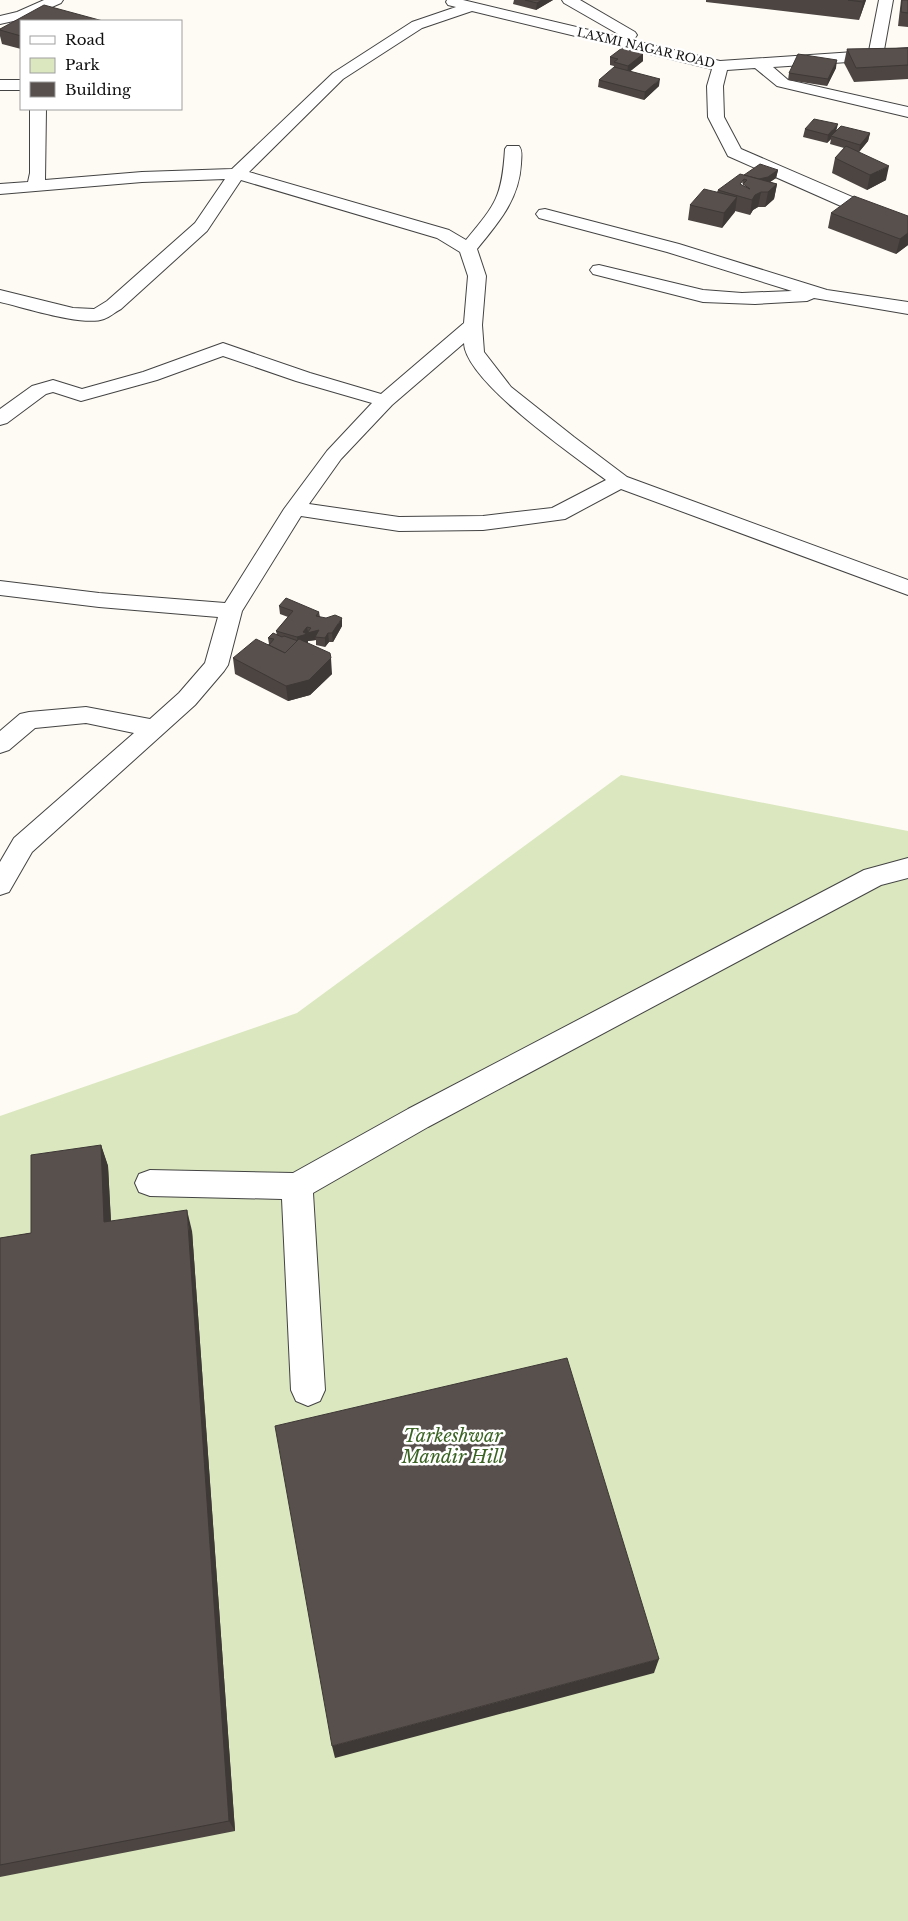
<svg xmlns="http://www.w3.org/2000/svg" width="908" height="1921" viewBox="0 0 908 1921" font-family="'Libre Baskerville',serif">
<rect width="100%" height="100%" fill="#fefbf4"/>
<!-- green -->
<path fill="#dae7bf" d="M621,775L908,831V1921H0V1116L297,1013Z"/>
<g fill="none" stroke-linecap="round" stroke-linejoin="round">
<defs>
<g id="minor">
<path d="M44,0H63L61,3L27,18L0,24V16L17,12Z"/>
<path d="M447,0H463L720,61L869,51L879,0H893L884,50L908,48V58L773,67L788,80L908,107V117L777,86L755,68L727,70L723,86L724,117L741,149L908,221V232L868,218L728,156L708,117L707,86L712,69L472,11L422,28L343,79L249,172L449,230L466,240C496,204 502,197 505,149L507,146H519C523,151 521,158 521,164C519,200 498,223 477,249L486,276L482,325L484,352L511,387L574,437L627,477L908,580V595L621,489L565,519L483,530L399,531L301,516L242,611L228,665L224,671L195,705L32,852L9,892L0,895V862L14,838L134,733L86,723L35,728L9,750L0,753V731L20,714L29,712L86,707L150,719L179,693L205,663L218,617L99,607L0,595V581L99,593L225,603L284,509L327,451L372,403L296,381L223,356L157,380L81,401L53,392L46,394L7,423L0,425V409L32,386L53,380L82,389L143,372L223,343L310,373L381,394L464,323L468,276L460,252L437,238L241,180L207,231L121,309C115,312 110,317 104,319C83,327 23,307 0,302V290L73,308L94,309L107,301L195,223L225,179L142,182L0,194V184L28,182L30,173V109H46L45,180L142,172L232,169L333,73L412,22L456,7L448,5L446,2ZM464,343C465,381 574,456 606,480L552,508L483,516L399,517L309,504L341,459L392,405Z"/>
<path d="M562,0H580L635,32L637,35L635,38H625L564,3Z"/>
<rect x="0" y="80" width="21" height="10"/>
<path d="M545,209L679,244L827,290L908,302V314L814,298L807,301L755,304L703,302L593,274L590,270L593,266L599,265L703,290L742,293L792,291L667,252L539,218L536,214L539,210Z"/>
<path d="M908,858V878L881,885L428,1127L313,1193L325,1390L320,1401L308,1406L296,1401L291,1390L282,1199L150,1196L139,1192L135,1183L139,1174L150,1170L293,1173L408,1109L864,870Z"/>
</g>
</defs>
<!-- minor casing -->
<use href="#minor" stroke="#434343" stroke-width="2"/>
<!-- minor -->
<use href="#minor" fill="#fff" fill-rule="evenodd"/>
</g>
<!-- wall -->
<g fill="#4c4542" fill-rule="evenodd">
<path d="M514,0H553L536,10L513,4Z"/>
<path d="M706,0H866L859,20L706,2Z"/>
<path d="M901,0H908V27L898,26Z"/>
<path d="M21,21V49L2,44L0,36V29Z"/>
<path d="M908,48V79L854,82L844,63L847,49Z"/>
<path d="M643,54V61L630,71L659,86L644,100L598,87L599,80L614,68V66L610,65V57Z"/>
<path d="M836,68L827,86L788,80L789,73Z"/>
<path d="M805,129L837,130L870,133L868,141L859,152L886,180L867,190L832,173L835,158L844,148L830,144L831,139L827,143L803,137Z"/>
<path d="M778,170L776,178L770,182L777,184L774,199L765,207H758L753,210L750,215L735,211L722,228L688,220L690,205L717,192L718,190L744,175ZM743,181L742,183L750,189L740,184Z"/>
<path d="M831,213L908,216V245L896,254L828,228Z"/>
<path d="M279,606L319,612L320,617L342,626L333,642H329L325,647L316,645V640L308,641V643L332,674L310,695L288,701L235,674L233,658L269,644L268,638L277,635L276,631L288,617L280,614Z"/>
<path d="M101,1145L108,1166L111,1221L192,1231L235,1831L0,1877V1238L31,1233Z"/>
</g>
<!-- shaded-wall -->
<g fill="#3e3836">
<path d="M542,0H553L536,10L537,3Z"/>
<path d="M864,0H866L859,20L863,2Z"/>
<path d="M643,54V61L627,74L628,66Z"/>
<path d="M837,60L836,68L827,86L828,79Z"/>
<path d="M660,79L659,86L644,100L645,92Z"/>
<path d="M838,124L836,132L831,136V139L827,143L828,135Z"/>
<path d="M870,133L868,141L859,152L860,145Z"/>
<path d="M889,166L886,180L867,190L870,175Z"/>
<path d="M778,170L776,178L767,184L757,180Z"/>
<path d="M777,184L774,199L765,207L768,192Z"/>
<path d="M761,192L758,207L753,210L750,215L752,200L755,195Z"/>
<path d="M737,197L735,212L722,228L724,213Z"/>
<path d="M908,233V245L896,254L900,239Z"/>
<path d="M342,618V626L333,642L332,633Z"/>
<path d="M307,627L308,632L319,630L315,637L316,640L308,641V643L298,644L297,637L303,632Z"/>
<path d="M328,633L329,642L325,647V638Z"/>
<path d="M331,658L332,674L310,695L288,701L286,686Z"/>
<path d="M101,1145L108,1166L112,1243L104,1222Z"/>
<path d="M187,1210L192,1231L235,1831L229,1821Z"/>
<path d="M659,1659L654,1673L335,1758L332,1746Z"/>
</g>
<!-- building -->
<g fill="#58504d" stroke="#3e3836" fill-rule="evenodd">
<path d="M525,0H542L537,3Z"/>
<path d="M848,0H864L863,2Z"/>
<path d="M902,0H908V13L901,12Z"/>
<path d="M44,5L103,21H21V36L0,30V29Z"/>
<path d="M622,48L643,54L628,66L614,62L618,59L610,57Z"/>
<path d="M908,48V65L856,68L847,49Z"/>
<path d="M798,54L837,60L828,79L789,73Z"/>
<path d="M614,67L660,79L645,92L599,80Z"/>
<path d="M814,119L838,124L828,135L805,129Z"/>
<path d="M841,126L870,133L860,145L831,136Z"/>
<path d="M846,146L889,166L870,175L835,158Z"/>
<path d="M760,164L778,170L768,177L759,179L744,175Z"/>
<path d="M740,174L777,184L768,192H761L755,195L752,200L718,190ZM744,179L747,180L743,184L750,189L740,184Z"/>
<path d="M704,189L737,197L724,213L690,205Z"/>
<path d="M854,196L908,216V233L900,239L831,213Z"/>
<path d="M286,598L319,612L316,616L326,618L335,615L342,618L332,633H328L325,638L315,637L319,630L307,633L311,628L307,627L303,632L307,634L297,637L276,631L293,611L279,606Z"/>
<path d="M273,633L282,637L284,636L298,641L285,653L269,645L274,639L268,638Z"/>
<path d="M256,639L285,653L299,639L330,653L331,658L309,680L286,686L233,658Z"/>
<path d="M101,1145L104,1222L187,1210L229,1821L0,1865V1238L31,1233V1155Z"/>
<path d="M567,1358L659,1659L332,1746L275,1426Z"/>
</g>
<g text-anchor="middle" stroke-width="5" stroke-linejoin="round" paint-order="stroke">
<!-- far-street labels -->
<g font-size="12" fill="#101010" stroke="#fff">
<text transform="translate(646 48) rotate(13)" y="4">LAXMI NAGAR ROAD</text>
</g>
<!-- near-park labels -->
<g font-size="18" font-style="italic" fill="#3b6424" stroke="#fff">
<text x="453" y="1442">Tarkeshwar<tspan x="453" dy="21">Mandir Hill</tspan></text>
</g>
</g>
<!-- legend -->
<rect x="20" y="20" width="162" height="90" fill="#ffffff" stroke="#9f9f9f"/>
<rect x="30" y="36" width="25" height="8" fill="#ffffff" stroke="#9f9f9f"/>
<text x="65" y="45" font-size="15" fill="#101010">Road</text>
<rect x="30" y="58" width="25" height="15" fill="#dae7bf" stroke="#9f9f9f"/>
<text x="65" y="70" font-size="15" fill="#101010">Park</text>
<rect x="30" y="82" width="25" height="15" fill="#58504d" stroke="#9f9f9f"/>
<text x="65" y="95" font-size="15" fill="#101010">Building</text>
</svg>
